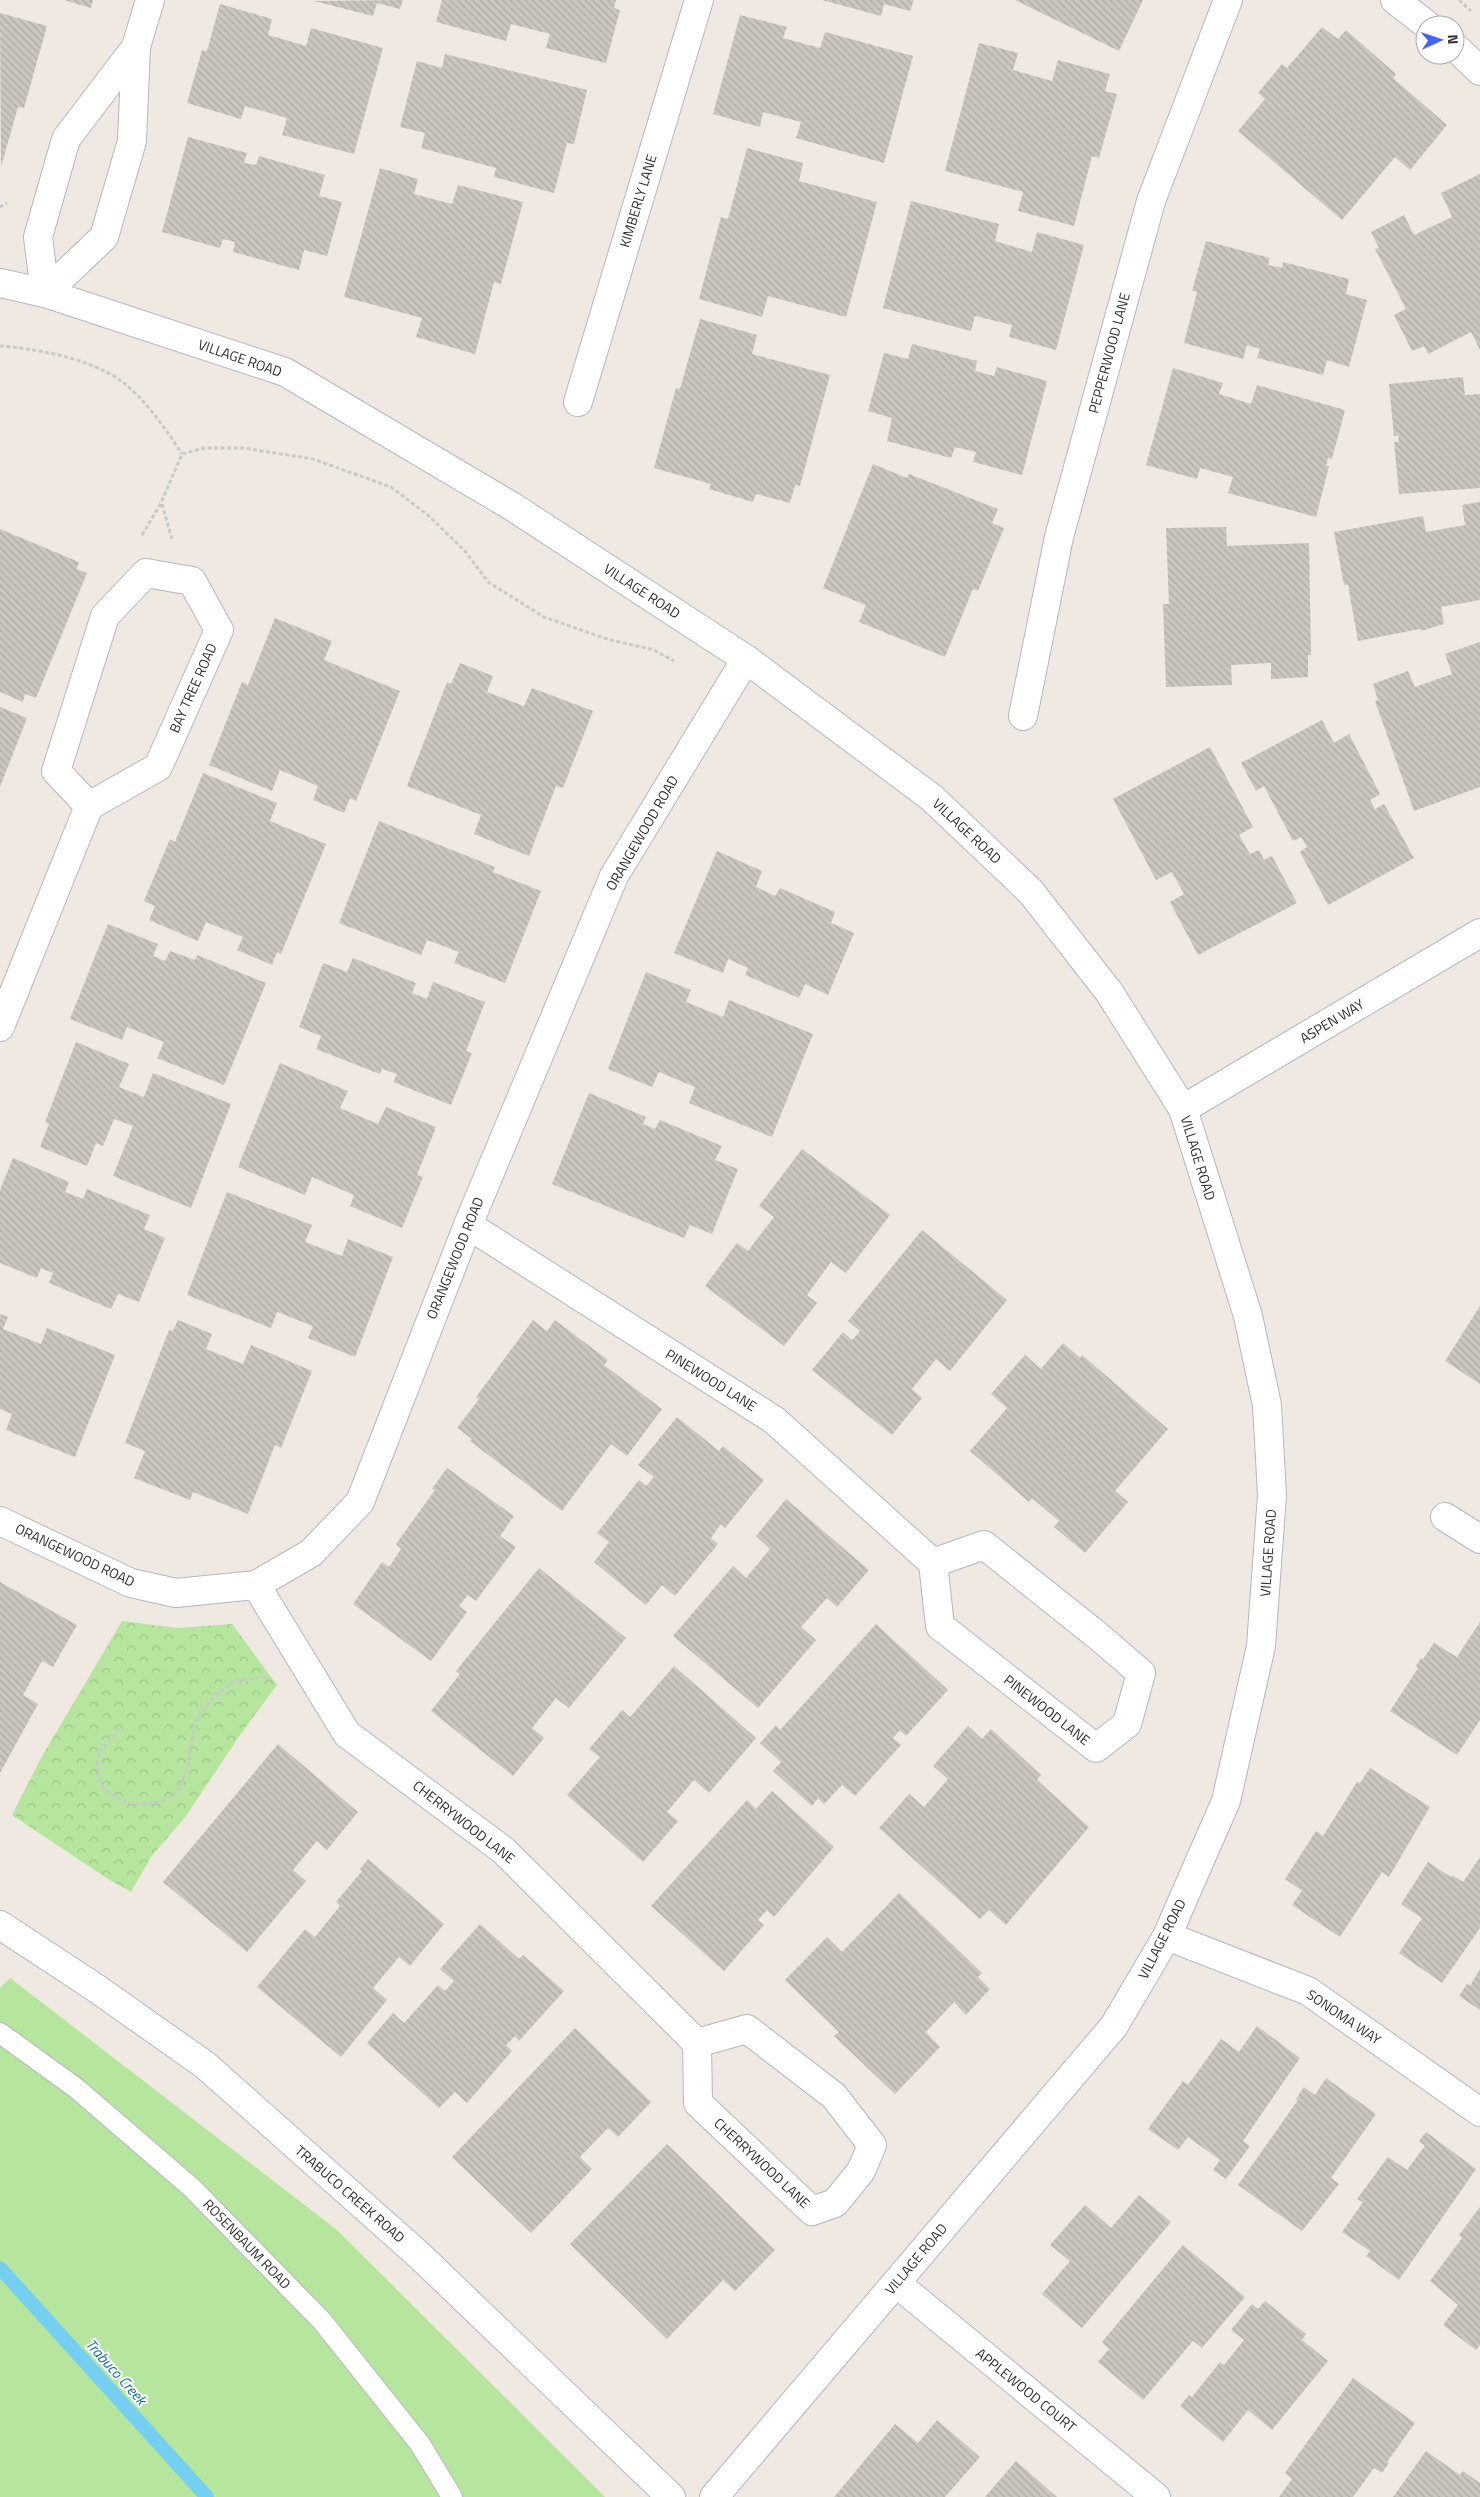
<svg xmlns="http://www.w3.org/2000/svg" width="1480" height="2497" viewBox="0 0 1480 2497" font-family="'Titillium Web',sans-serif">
<defs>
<pattern id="forest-crowns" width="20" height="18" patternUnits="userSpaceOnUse" patternTransform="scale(1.25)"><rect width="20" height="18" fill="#b6e59e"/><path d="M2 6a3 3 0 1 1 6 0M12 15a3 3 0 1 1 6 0" fill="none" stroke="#9dc588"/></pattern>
<pattern id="building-back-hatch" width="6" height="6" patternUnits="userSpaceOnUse" patternTransform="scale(1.25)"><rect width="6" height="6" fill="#cbc7bf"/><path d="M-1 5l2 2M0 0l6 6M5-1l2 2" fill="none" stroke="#afaba4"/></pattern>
</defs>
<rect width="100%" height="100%" fill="#efe9e1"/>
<!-- grass -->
<path fill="#b6e59e" d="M10,1978L337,2230L605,2497H0V1988Z"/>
<!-- forest -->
<path fill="url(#forest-crowns)" d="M122,1621L177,1628L232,1624L277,1685L240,1735L186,1816L151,1857L131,1892L108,1879L12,1815L41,1758Z"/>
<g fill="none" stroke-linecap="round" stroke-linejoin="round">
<!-- stream -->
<path stroke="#75cff0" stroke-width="14" d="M0,2268L207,2497"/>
</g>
<!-- building -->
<g fill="url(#building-back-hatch)">
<path d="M64,0H93L91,8Z"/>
<path d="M403,0L400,9L377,3L373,16L314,1Z"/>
<path d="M442,0H616L614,8L620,10L606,63L546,48L550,34L511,24L506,41L436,22Z"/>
<path d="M822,0H914L910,11L884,4L881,16Z"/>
<path d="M1015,0H1143L1119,51Z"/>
<path d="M220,4L272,19L268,35L306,46L311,28L383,48L354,154L282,135L287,118L245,106L241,119L187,103L202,50L207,51Z"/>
<path d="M0,13L47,26L24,108L18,107L1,167Z"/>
<path d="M740,15L787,27L783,38L820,48L825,32L913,56L884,163L796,138L801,122L763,112L760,127L713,114Z"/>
<path d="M1322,27L1338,39L1346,30L1396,74L1393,78L1447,125L1410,170L1395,157L1342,220L1238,131L1265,99L1258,93L1282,64L1287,68Z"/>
<path d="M979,43L1018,53L1013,70L1052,81L1058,60L1110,74L1105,91L1117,94L1099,158L1092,156L1074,226L1018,211L1023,192L945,171Z"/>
<path d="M445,54L587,90L574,144L567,143L554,193L494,177L496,168L421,148L425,133L400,127L417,61L442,68Z"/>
<path d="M188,137L247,153L244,163L256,165L259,156L325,175L319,196L342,202L327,256L304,250L299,270L233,252L235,242L223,239L220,248L162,232Z"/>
<path d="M747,148L803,163L799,181L877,202L846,317L768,296L762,317L699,299L721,217L728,219Z"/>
<path d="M380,168L418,179L414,194L452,204L458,185L523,202L501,284L494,282L475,354L416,337L422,318L344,297Z"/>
<path d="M1480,174V350L1471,332L1428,354L1424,346L1412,351L1394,315L1406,309L1375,249L1379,248L1371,232L1404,215L1414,235L1452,217L1441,193Z"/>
<path d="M911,201L999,224L995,241L1032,252L1037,232L1084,245L1056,350L1009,337L1012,325L975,316L971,331L883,308Z"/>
<path d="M1206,241L1270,258L1268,265L1282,268L1283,262L1349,279L1346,294L1367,300L1349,367L1327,360L1323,375L1257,358L1260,349L1247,345L1243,359L1184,343L1197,292L1192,291Z"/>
<path d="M700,319L757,335L752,354L830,375L800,486L795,485L790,503L756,494L753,502L709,489L711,484L654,468L676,388L680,389Z"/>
<path d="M912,344L977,361L975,371L994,376L997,367L1047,381L1022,475L973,462L976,452L955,447L951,458L887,441L892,418L868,411L884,353L908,359Z"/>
<path d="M1173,368L1223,383L1219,394L1251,404L1257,385L1345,410L1332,459L1328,458L1326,466H1329L1316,517L1228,493L1233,477L1200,468L1197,479L1146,465Z"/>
<path d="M1463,377L1465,395L1480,394V488L1399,494L1394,442H1399L1398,435L1394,436L1389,384Z"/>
<path d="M873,464L907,478L909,474L998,509L992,523L1004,528L978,591L973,589L945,657L859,622L866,605L823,588Z"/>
<path d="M1480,502V600L1441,607L1444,624L1421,631L1420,629L1358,641L1348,585H1344L1334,532L1423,516L1426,532L1465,525L1462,505Z"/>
<path d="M1226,527L1227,546L1309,543L1311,655H1308V677L1271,679V663L1231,665L1232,685L1166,687L1163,604H1169L1166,528Z"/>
<path d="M0,529L79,562L77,569L87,573L36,698L25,694L23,702L0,692Z"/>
<path d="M275,618L332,641L324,660L400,691L356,801L350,798L344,813L313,800L318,786L280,770L272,791L209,765L242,682L248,685Z"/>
<path d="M1480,642V787L1414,811L1375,701L1378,700L1373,684L1408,671L1415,687L1452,674L1445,654Z"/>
<path d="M460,663L493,676L487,692L524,706L532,688L593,711L563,788L556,786L529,856L474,834L481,815L407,786L447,682L451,684Z"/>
<path d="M0,707L27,718L0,787Z"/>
<path d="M1322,720L1334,743L1349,734L1380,794L1370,800L1375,809L1384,804L1414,858L1328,905L1300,852L1307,847L1301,837L1293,841L1264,786L1256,791L1241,763Z"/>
<path d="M1210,747L1253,827L1239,835L1250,854L1259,850L1264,860L1272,856L1297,903L1198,955L1170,902L1184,894L1172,872L1156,880L1113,799Z"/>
<path d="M203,773L277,803L270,821L326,844L281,954L277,952L272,965L237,950L243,937L206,922L198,941L149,920L155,906L144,901L170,839L175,842Z"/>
<path d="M379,821L495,867L493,872L541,891L505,983L454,963L459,952L427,940L421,955L339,923Z"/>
<path d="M717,851L762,871L756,887L775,896L780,888L835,912L831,923L854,933L828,995L805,984L799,998L745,975L748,968L728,959L723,973L674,953Z"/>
<path d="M108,924L158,944L153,956L165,961L170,951L195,960L197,955L266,983L224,1085L157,1058L164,1042L127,1027L122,1040L70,1019Z"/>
<path d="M353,958L416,983L412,993L427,999L433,982L485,1002L466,1051L472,1053L451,1105L393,1082L397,1074L382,1069L380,1074L316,1049L321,1036L299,1027L323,963L347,972Z"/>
<path d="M646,972L691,990L686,1002L723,1017L729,1000L813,1034L772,1137L689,1103L695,1087L659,1072L652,1087L608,1069Z"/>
<path d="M76,1042L129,1064L119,1087L144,1097L153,1073L231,1104L191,1208L113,1176L133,1126L114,1119L103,1146L96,1143L87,1166L40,1147L49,1124L45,1122Z"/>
<path d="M280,1063L348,1091L340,1108L378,1124L386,1107L436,1127L417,1175L423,1177L402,1228L350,1206L354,1195L312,1177L305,1195L238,1167Z"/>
<path d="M589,1093L646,1117L643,1124L655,1129L660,1120L722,1146L715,1160L738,1169L712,1234L690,1225L684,1238L552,1184Z"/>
<path d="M802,1149L890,1215L846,1273L831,1262L807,1295L817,1303L784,1346L705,1286L737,1243L748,1251L774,1217L759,1206Z"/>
<path d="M13,1158L69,1182L65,1192L83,1199L87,1189L150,1215L144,1229L165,1238L139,1302L118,1294L111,1309L49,1283L53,1273L41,1268L37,1278L0,1263V1190Z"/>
<path d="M227,1192L312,1225L305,1242L342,1256L348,1239L393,1257L355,1357L308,1338L313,1326L277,1312L271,1328L187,1295Z"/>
<path d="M922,1230L1007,1300L950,1371L936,1359L912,1389L922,1398L892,1435L812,1370L843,1332L852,1340L860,1331L848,1321Z"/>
<path d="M1480,1306V1384L1445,1361Z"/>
<path d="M0,1314L8,1317L3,1329L41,1344L47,1328L115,1355L75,1457L6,1430L12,1414L0,1409Z"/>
<path d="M178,1320L212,1334L206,1349L243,1364L251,1345L312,1371L281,1448L275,1445L248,1514L193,1492L190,1500L134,1478L145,1451L125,1443L169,1330L173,1331Z"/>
<path d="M533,1320L547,1331L555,1320L608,1360L604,1365L662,1409L627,1456L611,1444L562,1511L470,1441L472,1439L457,1428L479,1399L476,1397Z"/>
<path d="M1063,1343L1080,1358L1082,1355L1168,1429L1115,1491L1128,1502L1085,1553L1054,1527L1059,1521L1032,1498L1029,1502L970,1451L1007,1408L991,1394L1025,1355L1041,1369Z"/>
<path d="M677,1417L719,1451L723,1446L764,1480L725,1528L721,1524L711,1538L718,1544L675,1596L662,1585L646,1605L594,1562L609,1542L597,1533L639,1480L646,1486L654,1477L638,1465Z"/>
<path d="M447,1468L514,1516L500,1536L516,1547L476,1601L468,1595L459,1606L467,1612L431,1661L353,1604L382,1562L389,1567L401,1549L396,1544L435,1490L432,1489Z"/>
<path d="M786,1499L869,1570L837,1607L827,1598L801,1627L816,1640L758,1708L673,1636L733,1566L746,1578L770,1549L756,1536Z"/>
<path d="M539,1568L626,1638L569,1708L556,1698L532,1728L544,1738L513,1776L431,1711L460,1674L456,1671Z"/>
<path d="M0,1582L77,1625L53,1667L42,1661L23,1695L38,1704L0,1773Z"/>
<path d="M1480,1622V1720L1457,1755L1390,1711L1418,1668L1416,1666L1421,1658L1423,1659L1434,1643L1457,1657Z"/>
<path d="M876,1624L948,1690L906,1736L900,1730L893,1738L901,1745L855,1796L842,1785L824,1804L818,1798L812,1806L773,1771L781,1762L760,1743L776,1725L780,1730Z"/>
<path d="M674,1666L756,1738L709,1793L694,1780L667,1812L678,1821L643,1862L567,1795L600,1757L589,1749L622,1710L630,1717Z"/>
<path d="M968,1726L982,1739L991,1729L1041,1775L1037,1780L1089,1827L1006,1925L989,1910L980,1919L879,1828L909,1794L924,1807L948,1779L933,1766Z"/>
<path d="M278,1744L358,1812L327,1850L317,1841L293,1870L306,1881L247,1952L163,1882Z"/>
<path d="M1370,1768L1430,1807L1389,1877L1382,1872L1340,1937L1292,1905L1302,1891L1285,1879L1316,1831L1323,1836L1357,1782L1360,1783Z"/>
<path d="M772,1791L834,1847L774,1917L767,1910L758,1920L764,1925L724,1971L651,1906L747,1800L756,1809Z"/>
<path d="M1480,1857V1928L1442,1983L1399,1953L1422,1918L1401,1904L1428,1862L1451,1877L1452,1875L1463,1882Z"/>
<path d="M368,1859L444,1924L410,1966L399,1957L373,1988L387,2000L341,2057L257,1987L305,1929L315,1937L340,1906L336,1902L362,1871L360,1869Z"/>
<path d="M899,1893L982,1973L978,1977L990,1989L966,2015L954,2002L926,2032L940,2047L895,2094L834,2036L839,2032L785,1980L827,1937L842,1952Z"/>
<path d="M480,1924L519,1959L523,1955L564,1991L519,2041L515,2036L506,2045L512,2051L467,2103L455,2092L439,2108L367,2043L393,2013L404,2023L438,1985L445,1991L454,1981L440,1969Z"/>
<path d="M1480,1969V2010L1459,1996L1467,1984L1470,1986Z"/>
<path d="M1257,2026L1300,2058L1243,2141L1250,2146L1226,2179L1213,2170L1220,2160L1188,2137L1178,2150L1148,2129L1183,2081L1188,2085L1221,2039L1239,2052Z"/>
<path d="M575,2028L651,2102L618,2137L608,2128L580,2157L592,2169L531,2233L452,2157Z"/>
<path d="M1326,2078L1376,2114L1331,2178L1339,2184L1302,2231L1238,2185L1298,2100L1296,2099L1304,2087L1315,2095Z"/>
<path d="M1426,2132L1476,2169L1399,2280L1366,2256L1370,2251L1342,2232L1363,2202L1357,2199L1388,2157L1407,2170L1425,2146L1419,2141Z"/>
<path d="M667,2144L775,2250L735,2291L723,2280L667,2339L570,2244Z"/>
<path d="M1139,2195L1171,2222L1082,2328L1042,2294L1070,2261L1050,2245L1085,2205L1111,2228Z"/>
<path d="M1480,2207V2345L1476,2350L1443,2325L1458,2305L1430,2281L1462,2238L1459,2235Z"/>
<path d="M1183,2245L1245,2297L1202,2348L1193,2341L1143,2400L1098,2362L1109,2349L1102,2342Z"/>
<path d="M1265,2301L1306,2334L1302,2340L1328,2361L1272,2430L1248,2410L1223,2442L1180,2406L1189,2395L1192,2397L1220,2362L1224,2365L1244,2340L1231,2330L1252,2304L1258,2309Z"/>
<path d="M1353,2378L1415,2423L1387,2462L1389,2463L1382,2473L1374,2468L1353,2497H1279L1292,2479L1285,2473Z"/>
<path d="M937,2420L980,2457L945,2497H834L895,2424L918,2443Z"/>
<path d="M1426,2451L1460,2475L1463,2471L1480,2483V2497H1393Z"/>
<path d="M1016,2461L1057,2497H985Z"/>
</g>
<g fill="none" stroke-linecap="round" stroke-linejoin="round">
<defs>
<path id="service" d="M0,2033L76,2088L192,2188L322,2321L420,2444L452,2497"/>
<g id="minor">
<path d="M1395,0L1427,25"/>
<path d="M1455,47L1480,71"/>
<path d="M45,293L104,237L132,141L136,47L150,0"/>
<path d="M45,293L38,237L66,139L136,47"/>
<path d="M578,402L699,0"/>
<path d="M1023,716L1059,537L1151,201L1228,0"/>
<path d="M0,1027L89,806L158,767L219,630L192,581L146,573L105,616L56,771L89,806"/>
<path d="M1183,1109L1480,933"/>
<path d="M468,1225L774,1420L933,1563L940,1626L1096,1748L1127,1724L1141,1673L1098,1636L984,1545L933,1563"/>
<path d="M1445,1517L1480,1539"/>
<path d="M0,1521L131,1583L176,1593L256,1585L311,1553L360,1502L468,1225L614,876L746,659"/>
<path d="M256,1585L347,1734L503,1850L697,2043L698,2103L812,2211L835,2203L861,2171L872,2145L834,2096L747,2029L697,2043"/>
<path d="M1167,1936L1308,1991L1480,2112"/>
<path d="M896,2283L1156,2497"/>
</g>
<g id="tertiary">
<path d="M0,283L45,293L285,372L513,507L746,659L932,798L1031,892L1109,992L1183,1109L1248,1316L1267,1405L1272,1495L1261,1646L1226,1801L1167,1936L1114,2026L714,2497"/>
<path d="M0,1925L93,1986L205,2065L420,2256L671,2497"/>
</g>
</defs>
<!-- service casing -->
<use href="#service" stroke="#b4b7c1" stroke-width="22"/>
<!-- minor casing -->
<use href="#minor" stroke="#b4b7c1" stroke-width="30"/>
<!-- tertiary casing -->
<use href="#tertiary" stroke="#b4b7c1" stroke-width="30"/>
<!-- path -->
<g stroke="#c9c9c9" stroke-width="3" stroke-dasharray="4 2.5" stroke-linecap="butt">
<path d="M1459,0L1471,11"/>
<path d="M0,207L7,203"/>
<path d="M0,346C38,349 93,359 124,383C147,402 166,429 182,454"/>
<path d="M162,504L172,539"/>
<path d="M142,535L161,503L182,454L204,448H243L313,459L391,487L429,516L465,551L488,582L544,617L607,639L654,650L674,661"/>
<path d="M120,1729C113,1738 102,1745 99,1756C86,1796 141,1816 170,1797C192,1782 188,1750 194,1727C199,1711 217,1692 231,1684C240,1678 257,1679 268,1677"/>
</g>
<!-- service -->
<use href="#service" stroke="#fff" stroke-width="20"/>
<!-- minor -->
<use href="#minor" stroke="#fff" stroke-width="28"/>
<!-- tertiary -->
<use href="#tertiary" stroke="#fff" stroke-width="28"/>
</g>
<g text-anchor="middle" stroke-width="4" stroke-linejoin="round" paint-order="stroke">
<!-- street labels -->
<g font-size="14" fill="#2e2e2e" stroke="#fff">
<text transform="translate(638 201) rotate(-73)" y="5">KIMBERLY LANE</text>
<text transform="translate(1109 353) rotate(-75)" y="5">PEPPERWOOD LANE</text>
<text transform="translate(240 358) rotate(19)" y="5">VILLAGE ROAD</text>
<text transform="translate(642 591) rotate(33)" y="5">VILLAGE ROAD</text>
<text transform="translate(193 688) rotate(-66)" y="5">BAY TREE ROAD</text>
<text transform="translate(967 831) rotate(43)" y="5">VILLAGE ROAD</text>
<text transform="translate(642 833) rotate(-60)" y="5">ORANGEWOOD ROAD</text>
<text transform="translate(1332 1021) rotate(-31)" y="5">ASPEN WAY</text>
<text transform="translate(1198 1158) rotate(73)" y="5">VILLAGE ROAD</text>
<text transform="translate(455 1258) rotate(-68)" y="5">ORANGEWOOD ROAD</text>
<text transform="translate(711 1380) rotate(32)" y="5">PINEWOOD LANE</text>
<text transform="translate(1268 1553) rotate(-86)" y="5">VILLAGE ROAD</text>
<text transform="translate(75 1555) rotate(25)" y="5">ORANGEWOOD ROAD</text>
<text transform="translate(1047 1710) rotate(38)" y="5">PINEWOOD LANE</text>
<text transform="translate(464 1822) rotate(38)" y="5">CHERRYWOOD LANE</text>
<text transform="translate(1162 1939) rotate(-63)" y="5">VILLAGE ROAD</text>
<text transform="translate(1344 2017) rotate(34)" y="5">SONOMA WAY</text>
<text transform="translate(762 2163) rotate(43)" y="5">CHERRYWOOD LANE</text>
<text transform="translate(350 2194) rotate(41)" y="5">TRABUCO CREEK ROAD</text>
<text transform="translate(247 2244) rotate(46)" y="5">ROSENBAUM ROAD</text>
<text transform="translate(916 2259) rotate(-50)" y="5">VILLAGE ROAD</text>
<text transform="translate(1026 2390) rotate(39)" y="5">APPLEWOOD COURT</text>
</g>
<!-- water labels -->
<g font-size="15" font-style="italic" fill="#0d6fa3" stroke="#fff">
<text transform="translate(116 2372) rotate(48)" y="5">Trabuco Creek</text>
</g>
</g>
<!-- north arrow -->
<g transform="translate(1440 40) rotate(87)"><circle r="24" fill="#ffffff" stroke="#ababab"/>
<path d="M0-4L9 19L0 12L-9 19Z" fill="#4264fb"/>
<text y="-8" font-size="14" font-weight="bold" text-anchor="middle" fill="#2e2e2e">N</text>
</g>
</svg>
